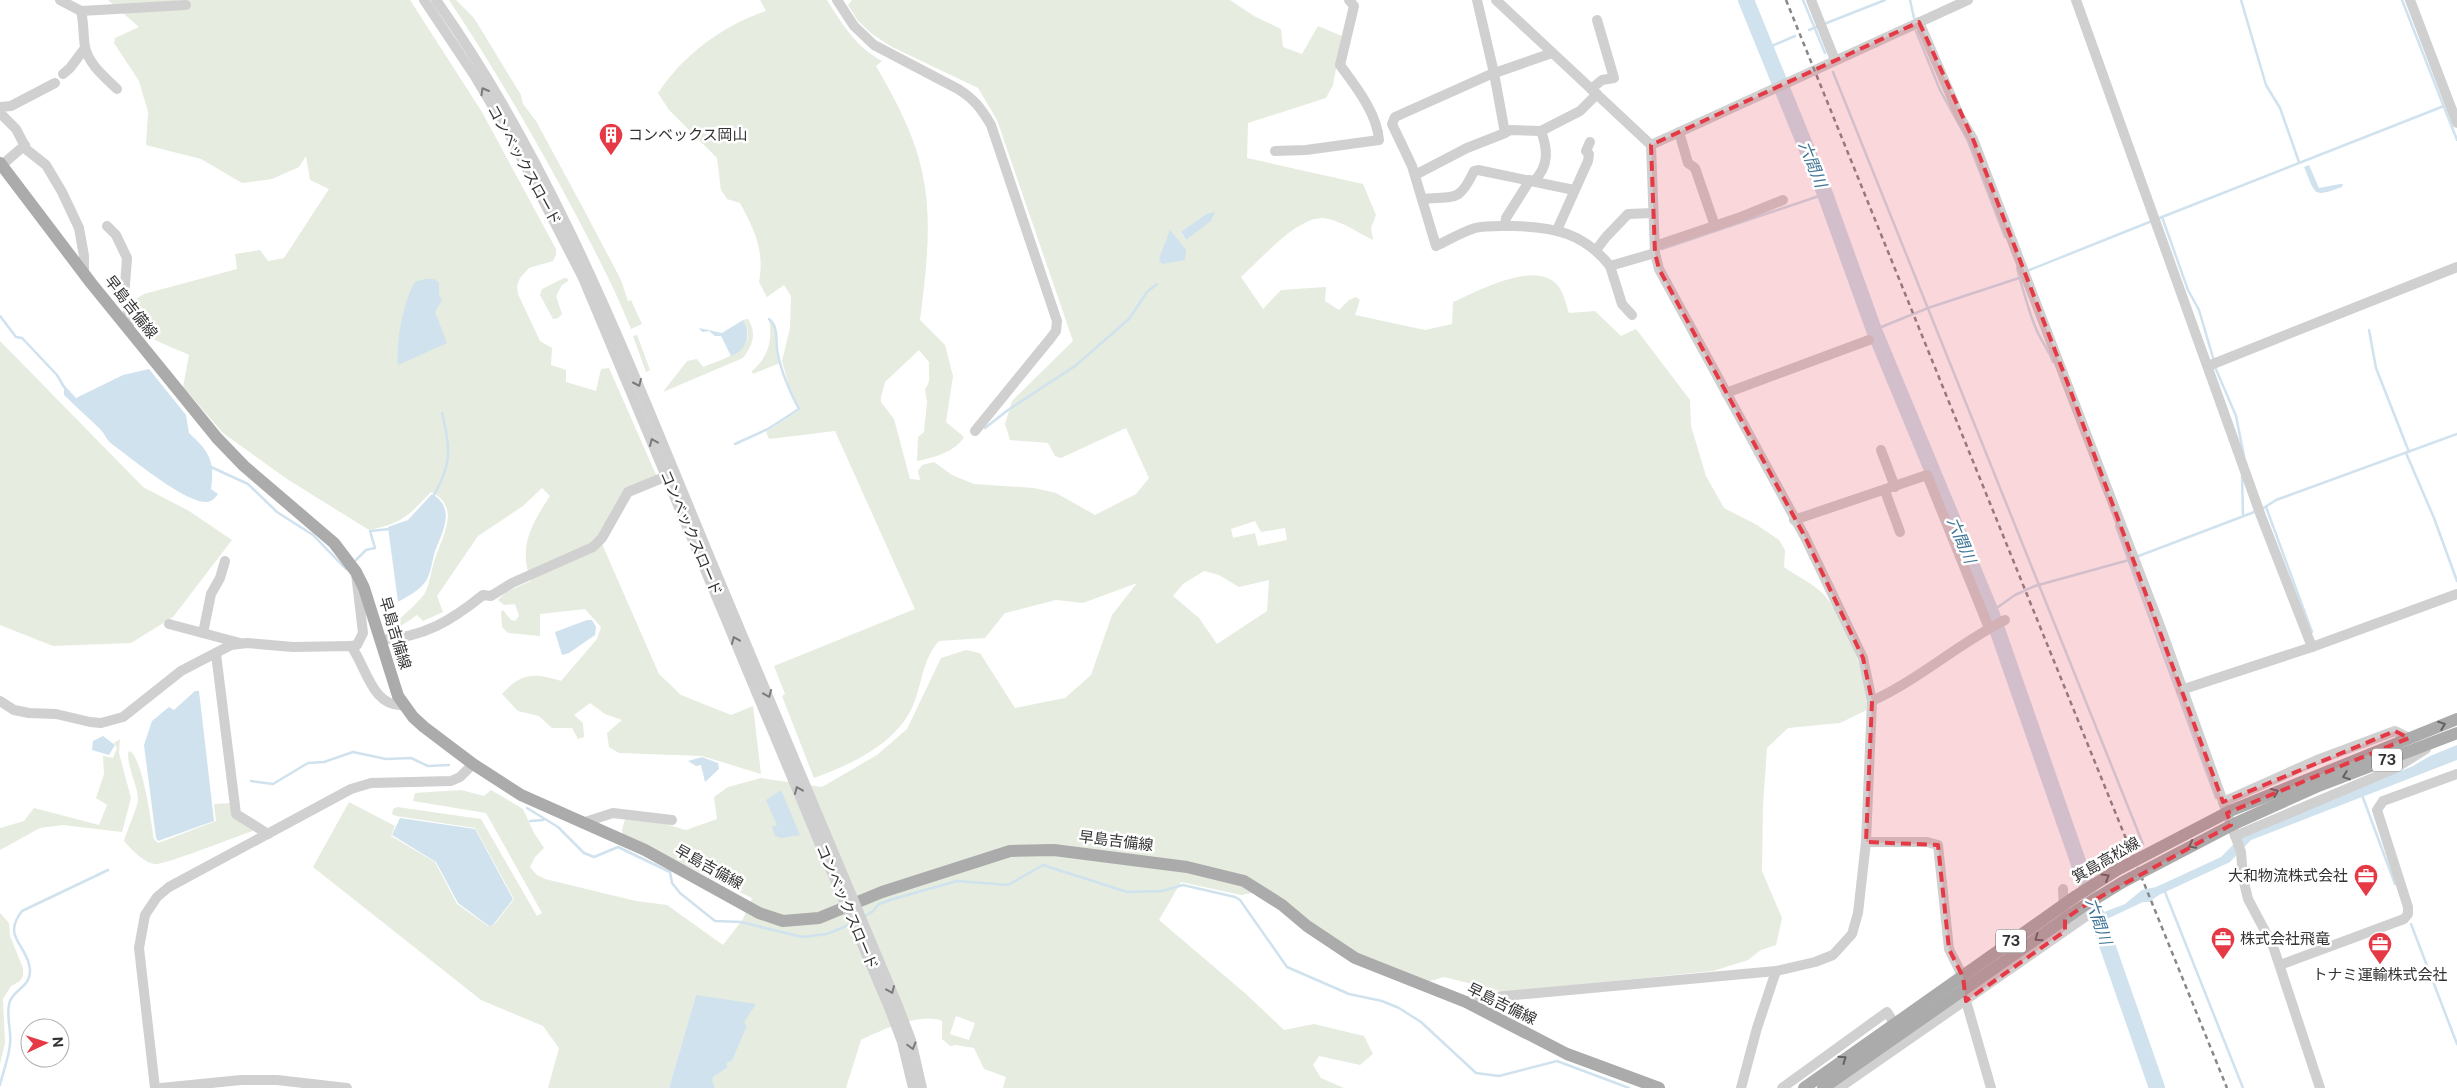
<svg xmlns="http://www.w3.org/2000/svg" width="2457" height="1088" viewBox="0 0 2457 1088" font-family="'Public Sans','Noto Sans JP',sans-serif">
<rect width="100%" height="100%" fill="#fff"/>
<!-- green -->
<g fill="#e6ecdf" fill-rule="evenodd">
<path d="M108,0H410L482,112L556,249V255L553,261L529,268L520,278L517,286L518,294L540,341L552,348L551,365L566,370V382L596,391L601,369L609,368L657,477L629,488L602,544L659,674L681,695L731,715L753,706L761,774L702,756L619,753L609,747L607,733L622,720L605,714L590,703L574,715L583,723L584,737L578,739L572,728H552L539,716L518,711L502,694C522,672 534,673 561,681L597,639L601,627L585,609L540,614V636L508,633L502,627L501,612L503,610L511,620L515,621L519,616L515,604L504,605L498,600L506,592L531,581C518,547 531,525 550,496L542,488L523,506L478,536L437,596L443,612L423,621L417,615L398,628L395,623C402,617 421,600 425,593C430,583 431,570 435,559C442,536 462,507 431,492C408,516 403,523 369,530L287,479L223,433L183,387L189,355C164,343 126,335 133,301L144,294L237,269L235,254L260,250L268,261L284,258L329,189L310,180L306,156L299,167L272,179L242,183L201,159L146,145L148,112L139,81L114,43L115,38L139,27Z"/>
<path d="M449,0H456L474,18L521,95L523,104L536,121L583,208L621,280L628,301L631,300L642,324L631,329C615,289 595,251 575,213C536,140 495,69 449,0Z"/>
<path d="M760,0H827C842,24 856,47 882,61L876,66C894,97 915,136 922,171C933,220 926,272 920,320L945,345L953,376L946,422L964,437C955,452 933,458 917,461L918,437L924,432L927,402L925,389C932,381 928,372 929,362L919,350L885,382L881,397V402L894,419L910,479L920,480L918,471L922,465L934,462L952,475L974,484L1034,488L1056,493L1095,515L1136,494L1149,478L1126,428L1061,458L1055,456L1048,443L1010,440L1005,424L1012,401L1073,341L997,120L978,88L892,47L872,34L858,21L848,5L852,0H1230L1254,16L1281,29L1283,47L1302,54L1318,26L1342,36L1333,85L1326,98L1248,123L1247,158L1363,184L1376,215L1371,228L1373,240C1358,233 1339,219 1322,218C1296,218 1260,260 1241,277L1263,309L1281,290L1326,287L1325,301L1339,310L1349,300L1356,297L1360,300L1355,315L1425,330L1452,324L1453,302C1478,291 1537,258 1559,287C1564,294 1566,305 1569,313L1595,311L1621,336L1636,329L1690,400L1691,426L1706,476L1724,508L1757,525L1779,540L1785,550L1784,567C1796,576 1815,584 1825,596C1848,623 1865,674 1869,709L1840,723L1788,728L1767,748L1763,805L1762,871L1782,918L1776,945L1761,950L1748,960L1713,971L1504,992L1444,977L1427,982L1355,952L1309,924L1267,890L1241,895L1181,882L1159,920L1246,994L1284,1030L1314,1024L1364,1036L1373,1054L1360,1065L1319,1056L1313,1065L1321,1078L1344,1088H1003L1006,1077L984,1069L974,1048L956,1045L950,1046L942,1039V1021C922,1012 881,1030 861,1040L846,1088H715L711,1080L713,1077L727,1068V1063L732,1061L747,1026L696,995L669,1088H548L559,1048L543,1026L481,1000L313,867L349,802L395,826L391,836L435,862L457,904L488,926L494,925L514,899L475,828L396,816L392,814L393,809L397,807L481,819L537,916L542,913L486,813L413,801L415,793L461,790L484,796L491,790L523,809L534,833L544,848L535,857L530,867L537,875L545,879L636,901L667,905L723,945L743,919L752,898L623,835L622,830L625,819L655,821L686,830L717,819L714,797L728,787L761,778L822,787L877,755L907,729L941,658L966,650L980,653L1015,708L1065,698L1091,675L1112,615L1137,583L1083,603L1056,600L1005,613L985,638L939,641C922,659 922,686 912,708C894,745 850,765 814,778L782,696L785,694L774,666L915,609L835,431L769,439L766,432L800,410L789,386L782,361L790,328L791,296L784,285L767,297L759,282C765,251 754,229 740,203L727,199L721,190L717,158L669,110L658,93C683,55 723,25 766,11ZM1214,213L1186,240L1181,233L1206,214ZM1255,521L1261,532L1285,528L1287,540L1258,546L1255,533L1233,538L1231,529ZM1204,571L1219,575L1239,587L1269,580L1267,611L1217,644L1199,618L1173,596L1183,584ZM956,1016L975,1023L969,1040L950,1034Z"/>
<path d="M564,278H567L568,281L562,285L556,296L562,314L558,318L553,319L540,295L542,289Z"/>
<path d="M748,319C757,334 753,345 743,358L663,392L687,361L697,359L703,367C723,359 762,349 743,320Z"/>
<path d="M769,320L774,326L780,363L753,374L752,371C768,357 773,341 769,320Z"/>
<path d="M637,335L650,370L646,372L633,336Z"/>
<path d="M0,341L143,487L189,511L232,540L173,617L131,643L53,646L0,625Z"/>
<path d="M120,739L119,753L131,798L122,832L63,825L40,828L0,850V828L24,821L34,808L99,825L107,805L96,798L104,774L103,756L113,758L117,748L114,743Z"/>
<path d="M130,751C143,760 151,822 154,839L158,843L216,821L214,804L231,803L232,817L256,830C239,835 166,865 155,864C144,863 131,849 124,841C127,830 138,807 138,799C137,783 128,770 128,753Z"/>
<path d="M0,913L9,923L10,936L23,968V976L20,981L11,986L3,999L5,1043L0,1064Z"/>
</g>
<!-- water -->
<g fill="#cfe2ee">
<path d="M2309,165L2319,188L2340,184H2343L2342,187C2312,198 2316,195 2304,167Z"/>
<path d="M1215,212L1211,221L1186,240L1181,232L1206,214Z"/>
<path d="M1170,230L1186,250L1185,260L1162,264L1159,259Z"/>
<path d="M425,279H434L439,283V294L442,300L435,312L447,343L398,365C396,342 403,302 415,282Z"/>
<path d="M743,320C752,334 747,350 731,356L721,336H715L709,331L702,332L699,328L722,333Z"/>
<path d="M149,369L186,415L189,433C210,452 215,462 211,489L218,494C215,498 212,502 206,502C184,502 131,458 112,444C107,441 105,434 100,429C89,418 76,407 64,395V385L76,398L123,375Z"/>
<path d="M432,494C456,508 443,531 435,551C432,561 431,573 426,581C419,591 408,596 398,602L388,527L408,520Z"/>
<path d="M587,620H592L596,627L595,635L569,653L562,655L555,632Z"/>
<path d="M195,691H199L214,821L158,841L156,838L144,745L152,721L169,707L174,710Z"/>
<path d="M103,736L115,745L109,755L92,750L93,741Z"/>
<path d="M2457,745V760L2251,840L2230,862L2159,895L2149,902H2143L2107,919L2104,912L2125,904L2142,890L2156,887L2221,857L2240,838L2413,766L2430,756Z"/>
<path d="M702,757L718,763L719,769L705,782L701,765L696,766L688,761Z"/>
<path d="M781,790L800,835L781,838L775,836L772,827L777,825L766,800Z"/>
<path d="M400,818L475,829L513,899L493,925L489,926L458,903L436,862L392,835Z"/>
<path d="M696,995L756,1004L744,1022L747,1026L732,1061L727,1063V1068L713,1077L712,1080L715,1088H669Z"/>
</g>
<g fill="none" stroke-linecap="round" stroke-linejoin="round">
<!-- stream -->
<g stroke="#cfe2ee" stroke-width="2.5">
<path d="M1803,0L1825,53"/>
<path d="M1910,0L1914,18"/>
<path d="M2241,0L2266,85L2280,108L2299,162"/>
<path d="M2402,0L2457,140"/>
<path d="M1824,24L1885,0"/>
<path d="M1809,30L1819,26"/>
<path d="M1916,31L1940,90L1968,141L2005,237"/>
<path d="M1767,48L1795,36"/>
<path d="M1833,72L2143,844"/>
<path d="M2162,217L2188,290L2199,310L2214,361"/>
<path d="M2157,219L2444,106"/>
<path d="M1662,249L1825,194"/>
<path d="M2017,268C2023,289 2028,311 2037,331C2042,342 2049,351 2053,362"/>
<path d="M2027,271L2152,221"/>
<path d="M0,316L16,337L22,338L57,375L64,387"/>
<path d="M1874,330L1928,308L2019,278"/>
<path d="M2369,330L2376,368L2409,452"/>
<path d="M2215,367L2236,416L2244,456"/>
<path d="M985,428L1008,410L1075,366L1129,319L1147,292L1157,284"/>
<path d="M735,444L768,429L799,409C789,390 780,370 777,349C776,339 778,326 769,319"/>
<path d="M2406,453L2434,518L2457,581"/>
<path d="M211,467L248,484L277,512L313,535L346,569"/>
<path d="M2242,476L2243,515"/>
<path d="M433,497C452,463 451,450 442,413"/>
<path d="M2266,507L2312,632"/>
<path d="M2262,509L2276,500L2457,434"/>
<path d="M2116,526L2216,798"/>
<path d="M2136,557L2257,511"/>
<path d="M356,560L366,550L375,548L370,531L390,529"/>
<path d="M1991,612L2015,595L2035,586L2129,560"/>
<path d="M251,781L273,784L308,763L324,762L353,752L386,759L411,758L428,766L449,765"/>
<path d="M2362,795L2395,884"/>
<path d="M527,808L558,827L584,853L594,857L618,847L670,872L672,883L680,893L715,921L741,922L802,937L827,934L851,924"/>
<path d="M530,821L543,820"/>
<path d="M2165,892L2243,1088"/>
<path d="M863,917L872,912L879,904L893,899L957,881L1008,885L1043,865L1127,892L1162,891L1183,885L1235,897L1240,900L1287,967L1349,994L1382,1001L1399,1008L1421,1022L1476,1073L1499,1076L1557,1061L1629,1088"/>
<path d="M2098,919L2108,914"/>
<path d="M2411,924L2457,1044"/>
<path d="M0,1085C3,1072 9,1057 10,1044C12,1031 5,1014 10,1001C15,989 31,986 30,970C28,944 1,938 22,911L108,870"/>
</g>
<!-- river -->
<path stroke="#cfe2ee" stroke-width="16" d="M1746,0L1825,194L1874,330L1991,612L2157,1088"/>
<!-- minor -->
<g stroke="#d0d0d0" stroke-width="10">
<path d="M60,0L81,11C84,23 83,35 85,47C89,65 105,77 117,89"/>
<path d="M424,0L474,75L508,132L583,278L816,835"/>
<path d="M436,0C539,145 608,310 675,473C724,593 775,712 825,832"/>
<path d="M837,0L854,26L874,45L958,89C974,99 981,108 991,125L1057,321L1056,331L1050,339L975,431"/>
<path d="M1811,0L1835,60"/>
<path d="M2076,0L2261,516L2312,647"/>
<path d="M2410,0L2457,123"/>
<path d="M81,11L186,5"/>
<path d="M1919,22L1960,117L1973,139L2160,626L2241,852L2243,878L2248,899L2273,946L2320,1088"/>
<path d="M1552,53L1489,75L1395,117L1392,124L1412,166L1436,246C1449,240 1462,232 1475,228C1487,225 1502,226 1514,226C1554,227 1584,233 1610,266L1655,253"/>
<path d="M63,74L70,68L85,48"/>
<path d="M1591,89L1602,80L1614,78L1597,20"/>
<path d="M0,107L11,106L55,83"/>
<path d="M0,113L16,129L27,150L46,165L62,192L79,228L84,256V273"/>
<path d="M1541,131L1580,111L1597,94"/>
<path d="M1679,132L1688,163L1695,168L1715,226"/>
<path d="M1505,133L1510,130L1541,131C1548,150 1549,166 1534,181"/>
<path d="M1651,145L1968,0"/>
<path d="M1275,151L1306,150L1379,140C1377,113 1356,87 1340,65L1354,6L1349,0"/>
<path d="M2,165L25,145"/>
<path d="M1415,175L1467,148L1505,133L1494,73L1477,0"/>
<path d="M1422,199C1455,196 1459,203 1474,171L1478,170L1574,190"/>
<path d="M107,226L116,235L127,258L124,298L129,315V331"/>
<path d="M1505,226L1506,218L1530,180"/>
<path d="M1557,230L1588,161L1589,154L1586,151L1590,142"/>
<path d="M1655,246L1741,217L1783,200"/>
<path d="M1596,250L1606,237L1628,214L1653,213"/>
<path d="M1610,266L1622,304L1632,315"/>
<path d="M2208,366L2457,267"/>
<path d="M1726,393L1869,340"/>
<path d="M1881,450L1895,487"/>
<path d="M1885,491L1900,532"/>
<path d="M1794,520L1927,475L1989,628"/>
<path d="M169,624L240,643"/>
<path d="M203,633L211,594L220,578L225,561"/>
<path d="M381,640C424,637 451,621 483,595L491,596L512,583L593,547L602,538L628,492L667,476"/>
<path d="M351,646L357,645L363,633L356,574"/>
<path d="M216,654L236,814L268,834"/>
<path d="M2181,690L2312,647L2457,594"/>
<path d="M0,701L14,710L29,713L56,714L90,722L101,723L123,717L181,671L231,645L247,643L293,647L351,646C366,666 372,708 404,705"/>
<path d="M1872,701C1920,679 1959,643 2005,620"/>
<path d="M2223,802L2317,760L2395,731L2409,738"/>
<path d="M582,823L613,813L672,820"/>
<path d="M2235,836L2394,769L2426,749"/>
<path d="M1866,842H1927L1938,845L1949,949L1963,977L1966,1001L1991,1088"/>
<path d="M2063,889L2064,910"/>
<path d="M2280,965L2404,919L2408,914V907L2377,810L2383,801L2457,774"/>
<path d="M1466,1002L1483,998L1776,971L1815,962L1833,955L1852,934L1858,913L1866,842L1872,701L1863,658L1805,537L1659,269L1655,253L1651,145L1496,0"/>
<path d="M898,1006L911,1040L922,1088"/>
<path d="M890,1010L902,1042L913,1088"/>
<path d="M155,1088L139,948L145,915L157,897L169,887L351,789L371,783L451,781L460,777L473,764"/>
<path d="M161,1088L241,1080H277L347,1088"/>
<path d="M1741,1088L1757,1028L1776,971"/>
<path d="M1782,1088L1887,1012L1898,1029"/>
<path d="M1839,1088L2088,915"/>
</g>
<!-- major -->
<g stroke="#ababab" stroke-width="12">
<path d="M0,163L91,283L217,438L244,466L334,543L356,572L364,588L398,696L413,717L424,727L473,764L521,795L645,850L759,913L783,921L819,918L882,892L1010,851L1054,850L1187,867L1244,881L1282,905L1307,926L1355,958L1466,1002L1567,1054L1659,1088"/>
<path d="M2230,811L2457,719"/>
<path d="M2236,823L2316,787L2457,733"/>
</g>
<!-- rail -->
<path stroke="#888" stroke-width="2.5" stroke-dasharray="5 4" stroke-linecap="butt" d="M1786,0L2227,1088"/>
<!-- minor-bridge -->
<g stroke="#d0d0d0" stroke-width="10">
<path d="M825,832L898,1006"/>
<path d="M816,835L890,1010"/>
</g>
<!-- major-bridge -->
<g stroke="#ababab" stroke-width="12">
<path d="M1804,1088L2076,896L2117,870L2230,811"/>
<path d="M1823,1088L2082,907L2123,882L2236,823"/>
</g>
</g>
<!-- one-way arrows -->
<defs><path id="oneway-chevron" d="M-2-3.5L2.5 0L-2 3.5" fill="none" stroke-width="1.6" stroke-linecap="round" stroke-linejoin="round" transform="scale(1.25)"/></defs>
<g stroke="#7a7a7a">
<use href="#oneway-chevron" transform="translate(484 91) rotate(-120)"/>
<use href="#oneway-chevron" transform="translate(638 383) rotate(66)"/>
<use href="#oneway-chevron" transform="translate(653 442) rotate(-113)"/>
<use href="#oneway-chevron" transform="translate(735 640) rotate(-113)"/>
<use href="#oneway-chevron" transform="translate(768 694) rotate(67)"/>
<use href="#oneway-chevron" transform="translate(798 790) rotate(-113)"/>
<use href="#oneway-chevron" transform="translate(891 990) rotate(67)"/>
<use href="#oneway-chevron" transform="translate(912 1046) rotate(74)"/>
</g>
<g stroke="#636363">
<use href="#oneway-chevron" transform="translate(2442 725) rotate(-21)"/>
<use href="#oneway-chevron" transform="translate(2346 776) rotate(159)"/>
<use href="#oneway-chevron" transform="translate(2275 792) rotate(-23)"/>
<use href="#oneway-chevron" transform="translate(2192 845) rotate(153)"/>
<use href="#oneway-chevron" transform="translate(2106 877) rotate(-31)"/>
<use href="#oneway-chevron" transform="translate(2038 938) rotate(145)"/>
<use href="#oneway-chevron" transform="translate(1843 1059) rotate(-35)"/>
</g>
<!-- marked area -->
<path fill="#e63946" fill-opacity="0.2" stroke="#e63946" stroke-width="4" stroke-dasharray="10 6" stroke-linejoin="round" d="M1919,22L1973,139L2068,384L2223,802L2395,731L2409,738L2227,813L2231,825L2082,907L2065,919V931L1966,1001L1963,977L1949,949L1938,845L1866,842L1872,701L1863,658L1805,537L1659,269L1655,253L1651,145Z"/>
<!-- icons -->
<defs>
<symbol id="building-pin" viewBox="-11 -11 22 30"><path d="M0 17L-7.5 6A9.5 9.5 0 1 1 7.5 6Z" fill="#e63946" stroke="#fff"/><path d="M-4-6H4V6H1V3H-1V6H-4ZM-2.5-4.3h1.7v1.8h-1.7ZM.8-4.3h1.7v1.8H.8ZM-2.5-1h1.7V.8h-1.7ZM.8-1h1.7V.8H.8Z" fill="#fff"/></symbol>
<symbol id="office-pin" viewBox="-11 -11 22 30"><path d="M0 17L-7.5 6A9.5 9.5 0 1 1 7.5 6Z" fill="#e63946" stroke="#fff"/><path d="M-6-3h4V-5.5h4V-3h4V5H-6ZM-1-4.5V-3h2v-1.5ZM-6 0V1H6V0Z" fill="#fff"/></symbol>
</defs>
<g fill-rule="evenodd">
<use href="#building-pin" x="597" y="121" width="28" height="38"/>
<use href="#office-pin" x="2352" y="862" width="28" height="38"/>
<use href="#office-pin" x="2209" y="925" width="28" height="38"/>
<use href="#office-pin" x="2366" y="930" width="28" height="38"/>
</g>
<g text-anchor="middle" stroke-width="5" stroke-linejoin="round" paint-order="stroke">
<!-- shield labels -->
<g fill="#fff" stroke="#707070" stroke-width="1">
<rect x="2372" y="748.5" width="30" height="23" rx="4"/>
<rect x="1996" y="929.5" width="30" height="23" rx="4"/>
</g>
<g font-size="14" font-weight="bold" fill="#333">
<text x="2387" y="765">73</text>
<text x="2011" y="946">73</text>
</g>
<!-- poi labels -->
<g font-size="15" fill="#333" stroke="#fff" text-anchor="start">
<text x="628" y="140">コンベックス岡山</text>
<text x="2348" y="881" text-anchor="end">大和物流株式会社</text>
<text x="2240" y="944">株式会社飛竜</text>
<text x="2380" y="980" text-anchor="middle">トナミ運輸株式会社</text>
</g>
<!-- street labels -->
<g font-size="15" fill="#333" stroke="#fff">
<text transform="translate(524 165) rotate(61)" y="5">コンベックスロード</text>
<text transform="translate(131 307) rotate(52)" y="5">早島吉備線</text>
<text transform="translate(691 533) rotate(67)" y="5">コンベックスロード</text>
<text transform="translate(395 633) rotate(73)" y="5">早島吉備線</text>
<text transform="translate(1116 841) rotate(7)" y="5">早島吉備線</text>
<text transform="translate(2106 860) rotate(-30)" y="5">箕島高松線</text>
<text transform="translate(709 867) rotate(29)" y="5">早島吉備線</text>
<text transform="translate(847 907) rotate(67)" y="5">コンベックスロード</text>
<text transform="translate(1502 1004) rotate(26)" y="5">早島吉備線</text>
</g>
<!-- water labels -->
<g font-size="16" font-style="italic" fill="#3f7597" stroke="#fff">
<text transform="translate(1813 164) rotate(68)" y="6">六間川</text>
<text transform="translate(1962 540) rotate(67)" y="6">六間川</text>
<text transform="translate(2099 921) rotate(71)" y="6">六間川</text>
</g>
</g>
<!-- north arrow -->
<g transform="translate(45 1043) rotate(86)"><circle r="24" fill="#ffffff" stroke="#adadad"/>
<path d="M0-4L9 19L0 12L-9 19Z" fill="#e63946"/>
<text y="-8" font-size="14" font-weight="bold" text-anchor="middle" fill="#333333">N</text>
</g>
</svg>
